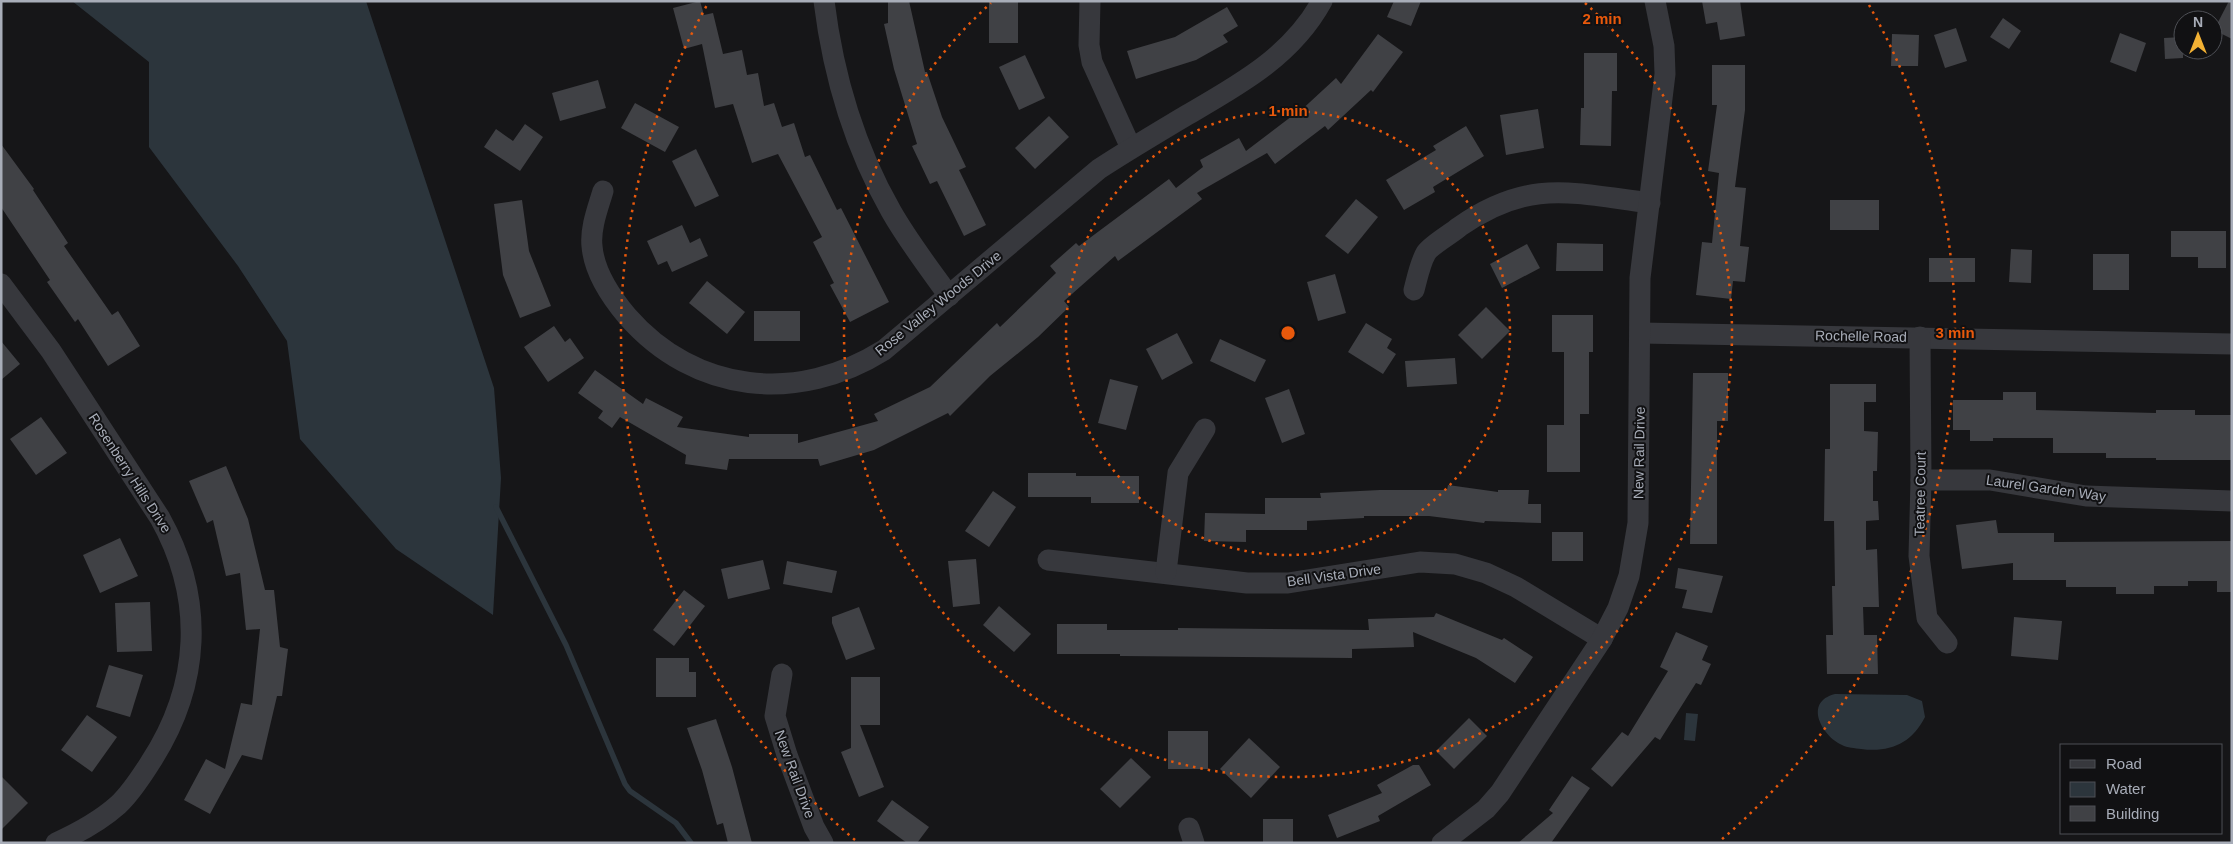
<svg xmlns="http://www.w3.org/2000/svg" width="2233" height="844" viewBox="0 0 2233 844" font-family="Helvetica,sans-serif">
<rect width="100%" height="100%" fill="#161618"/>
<!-- water -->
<g fill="#2c353c">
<path d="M72,1H366L494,388L501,478L493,615L396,549L300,439L287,341L238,266L149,147V62Z"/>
<path d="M1835,694L1907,695L1922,701L1925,717C1912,743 1890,753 1861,749C1855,748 1847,748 1842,745C1822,736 1803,702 1835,694Z"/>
<path d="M1686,713L1698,714L1695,741L1684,740Z"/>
</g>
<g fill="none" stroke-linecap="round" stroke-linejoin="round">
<!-- stream -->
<path stroke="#2c353c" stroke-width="5.5" d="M496,507L566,645L625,784L630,791L676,823L691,843"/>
</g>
<!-- building -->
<g fill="#404145">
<path d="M700,1L704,15L713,13L723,54L742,50L747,75L758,73L764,106L774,103L782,127L794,123L805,157L810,155L837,210L841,208L889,302L850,322L830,285L834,283L813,242L822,237L778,154L752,163L733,104L715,108L702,44L684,49L673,8Z"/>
<path d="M888,1H909L925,72H927L942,117L966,167L959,170L986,225L964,236L937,181L930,184L912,146L917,144L894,69L884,24L888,23Z"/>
<rect x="989" y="1" width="29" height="42"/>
<path d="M1394,1H1421L1411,26L1387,17Z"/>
<path d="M1702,1H1740L1745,36L1720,40L1717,22L1706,24Z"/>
<path d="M2229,1H2232V39L2214,30Z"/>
<path d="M1227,7L1238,26L1223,35L1228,42L1196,60L1136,79L1127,51L1175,37Z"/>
<path d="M2003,18L2021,31L2009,49L1990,37Z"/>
<path d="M1956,28L1967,61L1945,68L1934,35Z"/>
<path d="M2120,33L2146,43L2136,72L2110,62Z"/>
<path d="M1378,34L1403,52L1373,92L1371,90L1328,130L1325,126L1275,164L1267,153L1197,193L1202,199L1118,261L1115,256L1064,301L1069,307L1038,337L990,376L950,416L948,413L874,450L820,466L818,459H729L727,470L685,464L686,455L620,417L612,428L598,418L603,411L578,393L595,370L643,404L646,398L683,417L677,427L749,437V434H798V443L878,421L874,414L930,387L997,323L1000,327L1056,273L1050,266L1076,243L1079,246L1169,179L1176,188L1203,167L1200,160L1239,138L1246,151L1296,113L1297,114L1336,78L1341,84Z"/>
<path d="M1892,34L1919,35L1918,66H1891Z"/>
<path d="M2183,37V58L2165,59L2164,38Z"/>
<path d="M1584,53H1617V91H1612L1611,146L1580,145L1581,108H1584Z"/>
<path d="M1025,55L1045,98L1019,110L999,67Z"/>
<path d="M1712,65H1745V110L1735,187L1746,188L1740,246L1749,247L1745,282L1733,281L1731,299L1696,295L1702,242L1712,243L1719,173L1708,171L1717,105H1712Z"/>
<path d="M598,80L606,108L560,121L552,93Z"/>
<path d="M635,103L679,127L665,152L621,128Z"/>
<path d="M1538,109L1544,148L1506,155L1500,115Z"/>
<path d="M1049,116L1069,137L1035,169L1015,148Z"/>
<path d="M525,124L543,137L520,171L484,147L496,129L513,141Z"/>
<path d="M1466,126L1484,156L1433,187L1435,192L1404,210L1386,180L1436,150L1433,146Z"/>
<path d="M1,144L34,189L33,190L68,243L64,246L112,315L118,311L140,346L108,366L78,319L75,322L47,282L50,280L1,207Z"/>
<path d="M696,149L719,196L695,207L672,161Z"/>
<path d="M1356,199L1378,217L1348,254L1325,236Z"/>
<path d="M522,200L529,251L551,306L520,318L503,275L494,204Z"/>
<rect x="1830" y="200" width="49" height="30"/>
<path d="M682,225L690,243L700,238L708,256L672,272L667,261L658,265L647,241Z"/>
<path d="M2171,231H2226V268H2198V257H2171Z"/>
<path d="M1557,243L1603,244V271H1556Z"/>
<path d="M1527,244L1540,268L1502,288L1490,264Z"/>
<path d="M2011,249L2032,250L2031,283L2009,282Z"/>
<rect x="2093" y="254" width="36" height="36"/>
<rect x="1929" y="258" width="46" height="24"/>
<path d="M1335,274L1346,313L1318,321L1307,282Z"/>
<path d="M707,281L745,312L727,334L689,303Z"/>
<path d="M1486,307L1510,331L1482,359L1458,335Z"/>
<rect x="754" y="311" width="46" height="30"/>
<path d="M1552,315H1593V352H1589V414H1580V472H1547V425H1564V352H1552Z"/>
<path d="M1366,323L1392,339L1387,348L1396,354L1383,374L1348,352Z"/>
<path d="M554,326L565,342L570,338L584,358L548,382L524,347Z"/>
<path d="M1177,333L1193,363L1162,380L1146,349Z"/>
<path d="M1220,339L1266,360L1255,382L1210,361Z"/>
<path d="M1,341L20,364L1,380Z"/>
<path d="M1455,358L1457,384L1407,387L1405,361Z"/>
<path d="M1693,373H1728V421H1717V544H1690Z"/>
<path d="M1110,379L1138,386L1126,430L1098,423Z"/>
<path d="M1830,384H1876V402H1864V431L1878,432L1877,471H1873V501H1878L1879,520L1866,521V550L1877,549L1879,607H1863L1864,635H1877L1878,674H1827L1826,635H1833L1832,586H1835L1834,521H1824L1825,449H1830Z"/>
<path d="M1289,389L1305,434L1282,443L1265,398Z"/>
<path d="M2003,392H2036V410L2156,413V410H2195V415H2232V460H2156V458H2106V453H2053V438H1993V441H1970V430H1953V400H2003Z"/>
<path d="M41,417L67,453L36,475L10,439Z"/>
<path d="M226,466L248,519L265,590H274L280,647L288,649L282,696H277L262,760L242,755L210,814L184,800L206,759L225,769L241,703L252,705L260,629L246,630L240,573L226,576L213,520L207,523L189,481Z"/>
<path d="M1028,473H1076V476H1139V503H1091V497H1028Z"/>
<path d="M1448,485L1498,492V490H1529L1528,504H1541V523L1485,521L1484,523L1429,516H1364V518L1307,521V530H1246V542L1204,541L1205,513L1265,514V498H1321L1320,493L1380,490H1447Z"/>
<path d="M993,491L1016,507L989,547L965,531Z"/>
<path d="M1996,520L1998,533H2054V542L2232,541V592H2217V581H2188V586H2154V594H2116V587H2066V580H2013V563L1962,569L1956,525Z"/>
<rect x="1552" y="532" width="31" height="29"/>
<path d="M120,538L138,576L100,593L83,555Z"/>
<path d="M976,559L980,604L953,607L948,561Z"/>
<path d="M763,560L770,589L728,599L721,569Z"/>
<path d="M787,561L837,571L832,593L783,584Z"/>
<path d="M1678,568L1723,576L1712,613L1682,608L1687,590L1675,588Z"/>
<path d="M684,590L705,606L674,646L653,630Z"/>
<path d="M150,602L152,651L117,652L115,603Z"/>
<path d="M999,606L1031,634L1014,652L983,625Z"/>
<path d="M859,607L875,649L846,660L832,623V617Z"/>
<path d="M1436,613L1502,640L1504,638L1533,657L1515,683L1476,658L1413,632L1414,647L1352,649V658L1120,656V654H1057V624H1107V630H1178V628L1369,630L1368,619L1434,617Z"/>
<path d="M2014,617L2062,621L2058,660L2011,656Z"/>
<path d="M1676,632L1708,646L1702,660L1711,664L1701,685L1696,683L1660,740L1655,737L1612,787L1591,769L1622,732L1628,736L1668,671L1660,667Z"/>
<path d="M656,658H689V672H696V697H656Z"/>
<path d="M109,665L143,675L130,717L96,707Z"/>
<path d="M851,677H880V725H860L884,787L859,797L841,752L851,748Z"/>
<path d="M87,715L117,737L92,772L61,750Z"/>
<path d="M1469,718L1487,736L1454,769L1436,751Z"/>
<path d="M716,719L732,767L752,843H728L723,823L717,825L702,770L687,728Z"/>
<rect x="1168" y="731" width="40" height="38"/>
<path d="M1249,738L1280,767L1251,798L1220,769Z"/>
<path d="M1131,758L1151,777L1120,808L1100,789Z"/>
<path d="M1413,765H1419L1431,785L1378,816L1380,821L1337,838L1328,815L1382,793L1377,785Z"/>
<path d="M1,776L28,803L1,830Z"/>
<path d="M1572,776L1590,788L1551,843H1518L1553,813L1549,810Z"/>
<path d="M892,800L929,827L917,843H907L877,821Z"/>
<rect x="1263" y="819" width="30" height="24"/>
</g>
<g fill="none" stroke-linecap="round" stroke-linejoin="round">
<!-- minor -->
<g stroke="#37383d" stroke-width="21">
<path d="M824,1C833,74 854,146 891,211C908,241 929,268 949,296"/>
<path d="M1090,1L1089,45L1092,62L1131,148"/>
<path d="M603,191C598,208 590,228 592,246C594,272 611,297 627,316C695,394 798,404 884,350L1099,169C1128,150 1157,133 1187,115C1239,85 1292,56 1322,1"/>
<path d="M1,284L51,351L160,518C205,599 201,685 150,763C141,777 131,793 118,805C100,821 78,833 56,843"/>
<path d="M1414,290C1417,279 1420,263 1426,253C1431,245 1451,234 1459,227C1529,178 1571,193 1650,203"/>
<path d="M1640,333L2232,344"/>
<path d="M1920,337L1921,480L1919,556L1927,618L1947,643"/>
<path d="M1921,480H1990L2086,496L2232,501"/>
<path d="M1048,560L1247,583H1288L1420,562L1455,564L1486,573L1516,587L1602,639"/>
<path d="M1166,572L1178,473L1205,429"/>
<path d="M782,674L775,716L787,755L814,827L823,843"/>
<path d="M1189,828L1194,843"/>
<path d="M1442,843L1486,809L1500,793L1602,639L1618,608L1629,576L1638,523L1640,278L1665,74L1664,46L1655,1"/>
</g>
</g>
<!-- distance rings -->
<g fill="none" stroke="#e8590c" stroke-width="2.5" stroke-dasharray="2.5 5">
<circle cx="1288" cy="333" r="222"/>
<path d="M1585 3A444 444 0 1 1 991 3"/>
<path d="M855 840A667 667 0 0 1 707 5M1869 5A667 667 0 0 1 1721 840"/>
</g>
<g text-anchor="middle" stroke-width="4" stroke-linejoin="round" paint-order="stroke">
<!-- street labels -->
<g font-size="14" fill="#a8adb8" stroke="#111113">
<text transform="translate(938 303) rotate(-39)" y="5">Rose Valley Woods Drive</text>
<text transform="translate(1861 336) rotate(1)" y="5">Rochelle Road</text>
<text transform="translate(1639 453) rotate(-89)" y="5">New Rail Drive</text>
<text transform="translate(130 473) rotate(57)" y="5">Rosenberry Hills Drive</text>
<text transform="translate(2046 488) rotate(8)" y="5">Laurel Garden Way</text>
<text transform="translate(1920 494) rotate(-89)" y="5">Teatree Court</text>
<text transform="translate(1334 575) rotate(-8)" y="5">Bell Vista Drive</text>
<text transform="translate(795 774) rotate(70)" y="5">New Rail Drive</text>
</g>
</g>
<circle cx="1288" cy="333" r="8" fill="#e8590c" stroke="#111113" stroke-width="2.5"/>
<g font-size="15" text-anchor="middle" font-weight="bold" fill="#e8590c" stroke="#111113" stroke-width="4" stroke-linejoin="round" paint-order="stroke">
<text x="1602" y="24">2 min</text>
<text x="1288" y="116">1 min</text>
<text x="1955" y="338">3 min</text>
</g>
<!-- border -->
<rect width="2233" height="844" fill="none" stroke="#a8adb8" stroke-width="5"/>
<!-- legend -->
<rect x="2060" y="744" width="162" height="90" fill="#111113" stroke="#4d4f55"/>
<rect x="2070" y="760" width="25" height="8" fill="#37383d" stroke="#4d4f55"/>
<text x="2106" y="769" font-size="15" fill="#a8adb8">Road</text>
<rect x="2070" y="782" width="25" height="15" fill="#2c353c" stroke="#4d4f55"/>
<text x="2106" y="794" font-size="15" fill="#a8adb8">Water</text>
<rect x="2070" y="806" width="25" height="15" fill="#404145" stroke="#4d4f55"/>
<text x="2106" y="819" font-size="15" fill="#a8adb8">Building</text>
<!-- north arrow -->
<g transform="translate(2198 35)"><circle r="24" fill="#111113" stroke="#4d4f55"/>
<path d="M0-4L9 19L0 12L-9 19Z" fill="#f2b134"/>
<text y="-8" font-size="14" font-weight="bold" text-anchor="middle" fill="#a8adb8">N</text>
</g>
</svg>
